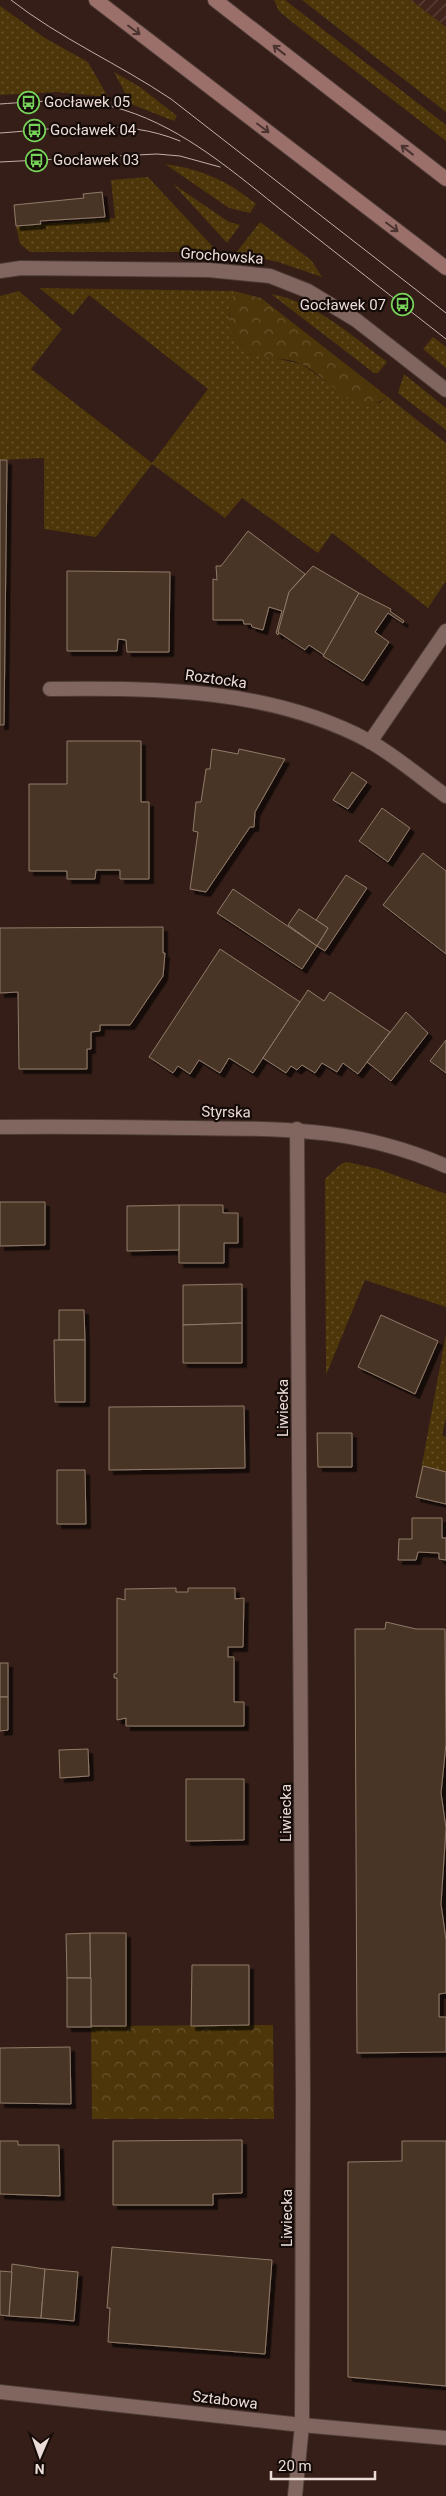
<svg xmlns="http://www.w3.org/2000/svg" width="446" height="2496" viewBox="0 0 446 2496" font-family="Roboto,sans-serif">
<defs>
<pattern id="industrial-furrows" width="10" height="10" patternUnits="userSpaceOnUse" patternTransform="scale(1.25)"><rect width="10" height="10" fill="#40231a"/><path d="M-1 1l2-2M0 10L10 0M9 11l2-2" fill="none" stroke="#5c423b"/></pattern>
<pattern id="grass-dots" width="8" height="8" patternUnits="userSpaceOnUse" patternTransform="scale(1.25)"><rect width="8" height="8" fill="#4d3609"/><path d="M2 2h.1M6 6h.1" fill="none" stroke="#67522c" stroke-width="1.8" stroke-linecap="round"/></pattern>
<pattern id="forest-crowns" width="20" height="18" patternUnits="userSpaceOnUse" patternTransform="scale(1.25)"><rect width="20" height="18" fill="#4d3609"/><path d="M2 6a3 3 0 1 1 6 0M12 15a3 3 0 1 1 6 0" fill="none" stroke="#67522c"/></pattern>
<filter id="shadow"><feDropShadow dx="4.5" dy="4.5" stdDeviation="0" flood-color="#0009"/></filter>
</defs>
<rect width="100%" height="100%" fill="#341e17"/>
<!-- industrial -->
<path fill="url(#industrial-furrows)" d="M411,0H446V27Z"/>
<!-- grass -->
<g fill="url(#grass-dots)">
<path d="M274,0H285L446,125V141L292,22L279,11Z"/>
<path d="M302,0H411L446,27V112Z"/>
<path d="M0,6L45,38L88,62L108,97L56,92L0,95Z"/>
<path d="M114,72L140,87L177,116L174,121L131,104Z"/>
<path d="M165,164C201,169 228,181 256,204L250,213L229,208Z"/>
<path d="M148,177L215,249L214,252H30L20,244L16,226L115,218L111,180Z"/>
<path d="M173,184L229,222L240,225L227,243Z"/>
<path d="M260,222L311,260L322,277L278,262L236,253Z"/>
<path d="M39,288L234,291L229,316L238,344L248,352L301,364L344,394L379,403L388,397L446,443V581L428,608L332,533L318,553L242,498L225,518L152,464L96,537L44,529V458L0,460V296L19,291L62,329L31,369L152,463L208,389L89,295L73,315Z"/>
<path d="M271,294C315,302 351,335 387,362L378,373H374Z"/>
<path d="M433,337L446,347V368L423,349Z"/>
<path d="M404,374L446,408V430L398,393Z"/>
<path d="M347,1162L378,1169L446,1194V1307L365,1280L326,1375L325,1179L341,1164Z"/>
<path d="M446,1334V1418L442,1435L446,1437V1504L416,1497Z"/>
</g>
<!-- forest -->
<g fill="url(#forest-crowns)">
<path d="M234,291L261,298L388,397C378,403 370,406 359,403C337,395 322,374 301,364C281,354 253,364 237,343C225,327 230,309 234,291Z"/>
<path d="M273,2025L274,2119H92L91,2026Z"/>
</g>
<!-- building -->
<g fill="#493627" stroke="#907a69" filter="url(#shadow)">
<path d="M102,192L105,217L40,221L41,224L16,226L14,205L84,198L83,194Z"/>
<path d="M0,460H7L4,725H0Z"/>
<path d="M248,531L305,574L289,592L278,635L276,633L282,611L269,607L263,630L252,627L251,624H244L243,620H213V579L217,580L216,566H221Z"/>
<path d="M313,566L359,593L324,655L309,645L305,650L278,632L289,592Z"/>
<path d="M67,571L170,572L169,652H127L126,640L118,639L117,651H67Z"/>
<path d="M359,593L391,609L390,611L404,621L403,623L388,613L375,632L389,642L363,681L323,656Z"/>
<path d="M67,741H141V802H149V879H120V870H96L95,879H67V871H29V784H67Z"/>
<path d="M212,749L238,754L239,749L285,759L255,812L254,827H250L206,892L190,889L198,832L193,831L196,802H201L206,769H210Z"/>
<path d="M352,772L367,782L348,809L333,800Z"/>
<path d="M382,808L410,828L388,862L359,841Z"/>
<path d="M423,853L446,871V954L383,905Z"/>
<path d="M346,875L367,888L325,951L317,946L328,928L316,920Z"/>
<path d="M233,889L317,946L302,969L217,913Z"/>
<path d="M299,909L328,928L317,946L288,925Z"/>
<path d="M163,927V953H165L163,976L130,1025H100V1031L91,1032V1049H87V1069H19L18,992L0,993V928Z"/>
<path d="M220,949L300,1002L253,1073L229,1058L220,1073L199,1060L190,1074L178,1066L173,1073L149,1057Z"/>
<path d="M308,990L324,1001L330,992L390,1032L358,1074L343,1063L337,1072L322,1063L315,1073L302,1065L297,1070L291,1066L286,1073L263,1058Z"/>
<path d="M406,1012L428,1033L391,1081L367,1062Z"/>
<path d="M446,1040V1073L430,1061Z"/>
<path d="M0,1202H45V1245L0,1246Z"/>
<path d="M179,1205H223V1213H238V1243H224V1263H179Z"/>
<path d="M179,1205V1250L127,1251V1206Z"/>
<path d="M242,1284V1323L183,1325V1285Z"/>
<path d="M59,1310H84L85,1340H59Z"/>
<path d="M381,1315L438,1341L415,1394L358,1367Z"/>
<path d="M242,1323V1363H183V1325Z"/>
<path d="M54,1340H85V1402H55Z"/>
<path d="M244,1406L245,1468L109,1470V1407Z"/>
<path d="M317,1433H352V1467H318Z"/>
<path d="M423,1466L446,1472V1504L416,1497Z"/>
<path d="M57,1470H85L86,1524H57Z"/>
<path d="M412,1518H442V1538H446V1560L439,1559V1553L418,1552L416,1560H398L399,1539H412Z"/>
<path d="M176,1588V1592H188V1588H235V1599L244,1598L243,1647H228V1657H234V1702H244V1726H126V1718L117,1720V1678H114V1674L117,1673V1598L125,1600V1589Z"/>
<path d="M386,1622L416,1629H445L446,1744L441,1793L446,1828L441,1904L446,1940V1993L439,1994V2017H446V2052L357,2053L355,1629H385Z"/>
<rect x="0" y="1663" width="8" height="34"/>
<path d="M0,1697H8V1730L0,1731Z"/>
<path d="M88,1749L89,1776L60,1778L59,1750Z"/>
<path d="M186,1779H244V1840L186,1841Z"/>
<path d="M90,1933L91,1978H67L66,1934Z"/>
<path d="M90,1933H126V2026H91Z"/>
<path d="M192,1965H249V2025L191,2026Z"/>
<rect x="67" y="1978" width="24" height="49"/>
<path d="M70,2047L71,2104L0,2103V2048Z"/>
<path d="M242,2140V2193L213,2194V2205H113V2141Z"/>
<path d="M0,2141H18V2145H59L60,2196L0,2194Z"/>
<path d="M402,2141H446V2386L348,2377V2162L402,2161Z"/>
<path d="M112,2247L272,2260L265,2354L108,2342L110,2308H107Z"/>
<path d="M12,2264L45,2269L41,2318L9,2316Z"/>
<path d="M45,2269L78,2272L74,2321L41,2318Z"/>
<path d="M0,2271L12,2272L9,2316L0,2315Z"/>
</g>
<g fill="none" stroke-linecap="round" stroke-linejoin="round">
<defs>
<g id="minor">
<path d="M0,271L21,268L209,270L270,276L308,291L356,320L446,390"/>
<path d="M50,689C158,688 270,688 369,741C396,756 421,778 446,796"/>
<path d="M370,742L446,631"/>
<path d="M0,1127C63,1126 126,1127 190,1128C285,1129 356,1127 446,1166"/>
<path d="M0,2392L302,2425L446,2438"/>
<path d="M295,2496L302,2425L303,2095L297,1129"/>
</g>
<g id="secondary">
<path d="M96,0L446,268"/>
<path d="M215,0L446,179"/>
</g>
</defs>
<!-- minor casing -->
<use href="#minor" stroke="#4d3b36" stroke-width="16"/>
<!-- secondary casing -->
<use href="#secondary" stroke="#4d3b36" stroke-width="16"/>
<!-- minor -->
<use href="#minor" stroke="#80665e" stroke-width="14"/>
<!-- secondary -->
<use href="#secondary" stroke="#9b706b" stroke-width="14"/>
<!-- tram -->
<g stroke="#c1afaa" stroke-width="1">
<path d="M11,0C61,39 119,64 171,99L446,313"/>
<path d="M0,104C42,101 83,97 124,110C185,129 236,174 285,213C339,255 392,297 446,339"/>
<path d="M0,133C60,129 123,117 180,141"/>
<path d="M0,162L157,154L180,156L220,167"/>
</g>
</g>
<!-- one-way arrows -->
<defs><path id="oneway-shaft" d="M-6 0H5M1.5-3L5.5 0L1.5 3" fill="none" stroke-width="1.6" stroke-linecap="round" stroke-linejoin="round" transform="scale(1.25)"/></defs>
<g stroke="#4b3330">
<use href="#oneway-shaft" transform="translate(134 30) rotate(37)"/>
<use href="#oneway-shaft" transform="translate(279 50) rotate(-142)"/>
<use href="#oneway-shaft" transform="translate(263 128) rotate(37)"/>
<use href="#oneway-shaft" transform="translate(407 150) rotate(-142)"/>
<use href="#oneway-shaft" transform="translate(392 227) rotate(37)"/>
</g>
<!-- icons -->
<defs>
<symbol id="bus-ring" viewBox="-11 -11 22 22"><circle r="9.5" fill="#150b08" stroke="#77d259" stroke-width="1.5"/><path d="M-5-6H5V4H4V6H2V4H-2V6H-4V4H-5ZM-3.5-4V0h7V-4ZM-3.5 1.2v1.5H-2V1.2ZM2 1.2v1.5H3.5V1.2Z" fill="#77d259"/></symbol>
</defs>
<g fill-rule="evenodd">
<use href="#bus-ring" x="16" y="90" width="25" height="25"/>
<use href="#bus-ring" x="22" y="118" width="25" height="25"/>
<use href="#bus-ring" x="24" y="148" width="25" height="25"/>
<use href="#bus-ring" x="390" y="292" width="25" height="25"/>
</g>
<g text-anchor="middle" stroke-width="4.5" stroke-linejoin="round" paint-order="stroke">
<!-- poi labels -->
<g font-size="15" fill="#ecdcd7" stroke="#150b08" text-anchor="start">
<text x="44" y="107">Gocławek 05</text>
<text x="50" y="135">Gocławek 04</text>
<text x="53" y="165">Gocławek 03</text>
<text x="386" y="310" text-anchor="end">Gocławek 07</text>
</g>
<!-- street labels -->
<g font-size="15" fill="#ecdcd7" stroke="#150b08">
<text transform="translate(222 256) rotate(4)" y="5">Grochowska</text>
<text transform="translate(216 679) rotate(8)" y="5">Roztocka</text>
<text transform="translate(226 1112) rotate(1)" y="5">Styrska</text>
<text transform="translate(283 1408) rotate(-90)" y="5">Liwiecka</text>
<text transform="translate(286 1813) rotate(-90)" y="5">Liwiecka</text>
<text transform="translate(287 2218) rotate(-90)" y="5">Liwiecka</text>
<text transform="translate(225 2400) rotate(7)" y="5">Sztabowa</text>
</g>
</g>
<!-- north arrow -->
<g transform="translate(40 2456) rotate(182)" stroke="#150b08" stroke-width="4" paint-order="stroke">
<path d="M0-4L9 19L0 12L-9 19Z" fill="#ecdcd7"/>
<text y="-8" font-size="14" font-weight="bold" text-anchor="middle" fill="#ecdcd7">N</text>
</g>
<!-- scale -->
<path d="M271 2471v8h104v-8" fill="none" stroke="#ecdcd7" stroke-width="2.5"/>
<text x="278" y="2471" font-size="15" fill="#ecdcd7" stroke="#150b08" stroke-width="4" paint-order="stroke">20 m</text>
</svg>
